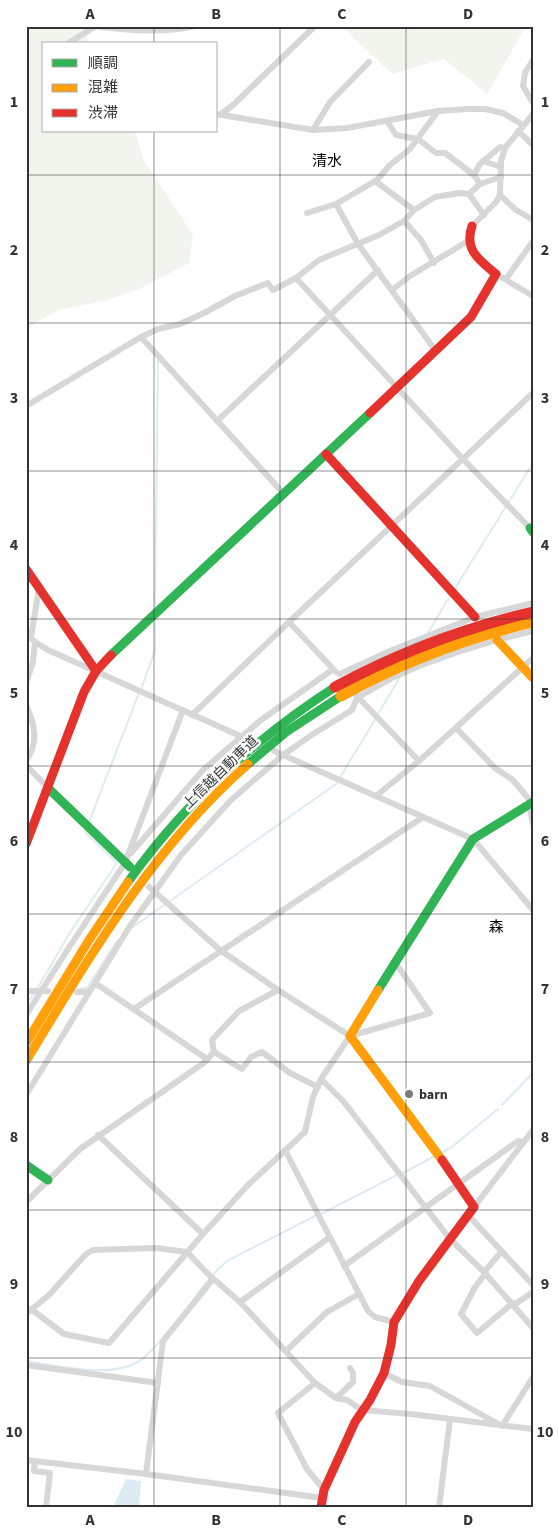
<svg xmlns="http://www.w3.org/2000/svg" width="559" height="1533" viewBox="0 0 559 1533" font-family="'Source Sans 3','Noto Sans JP',sans-serif">
<rect width="100%" height="100%" fill="#fff"/>
<!-- green -->
<g fill="#f1f5ed">
<path d="M26,26H84L89,44H44V131H135L143,159L193,235L189,263L141,288L104,301L58,310L35,323L26,331Z"/>
<path d="M341,26H526L487,94L444,59L392,74Z"/>
</g>
<!-- water -->
<path fill="#ddebf3" d="M126,1479L141,1481L139,1507H113Z"/>
<g fill="none" stroke-linecap="round" stroke-linejoin="round">
<!-- stream -->
<g stroke="#ddebf3" stroke-width="2">
<path d="M454,590L533,463"/>
<path d="M155,609L158,359"/>
<path d="M428,633L451,594"/>
<path d="M141,689L155,651V619"/>
<path d="M378,714L400,677"/>
<path d="M89,822L139,693"/>
<path d="M133,927L336,784L376,718"/>
<path d="M37,989L71,931L117,863L85,832L86,828"/>
<path d="M79,989L87,988L117,941"/>
<path d="M26,1003L35,993"/>
<path d="M502,1105L533,1073"/>
<path d="M441,1153L452,1147L498,1109"/>
<path d="M403,1173L435,1156"/>
<path d="M321,1214L397,1175"/>
<path d="M213,1274L227,1261L315,1216"/>
<path d="M195,1297L209,1279"/>
<path d="M26,1361C58,1366 107,1378 136,1363C146,1358 154,1348 161,1340"/>
</g>
<!-- street -->
<g stroke="#d7d7d7" stroke-width="6">
<path d="M96,26C129,31 163,33 195,26"/>
<path d="M67,44L96,26"/>
<path d="M533,60L525,73L523,86L533,103"/>
<path d="M216,114L313,130L347,128L438,111L468,109H485L503,113L523,125"/>
<path d="M220,115L233,105L315,26"/>
<path d="M387,121L396,135L418,139L436,153H445L474,175L480,184"/>
<path d="M313,130L330,102L369,62"/>
<path d="M518,131L533,145"/>
<path d="M483,161L501,167"/>
<path d="M474,175L480,164L500,147L505,148"/>
<path d="M375,181L414,210"/>
<path d="M469,194L480,184L501,177"/>
<path d="M500,195L516,210L533,220"/>
<path d="M336,204L358,244L435,350"/>
<path d="M307,213L336,204L377,180L390,165L410,149L438,111"/>
<path d="M404,221L421,240L434,263"/>
<path d="M472,226L496,202L500,195L501,161L505,148L533,114"/>
<path d="M496,274L533,296"/>
<path d="M296,278L462,458L530,528L533,526"/>
<path d="M506,279L533,241"/>
<path d="M392,290L410,276L468,241"/>
<path d="M141,337L284,494"/>
<path d="M26,406L141,337L158,329L180,324L204,313L235,296L268,283L273,290L296,278L319,260L379,235L404,221L414,210L435,197L460,193L469,194L484,215"/>
<path d="M217,421L378,270"/>
<path d="M289,622L336,672"/>
<path d="M26,633L35,642L48,650L247,739"/>
<path d="M31,637L39,588"/>
<path d="M340,674L390,651L475,617L533,603"/>
<path d="M26,683L33,662L35,642"/>
<path d="M355,694L419,761"/>
<path d="M26,705C35,725 39,742 26,761"/>
<path d="M192,715L289,622L533,393"/>
<path d="M456,728L495,768L513,780L532,803"/>
<path d="M274,751L473,839L533,910"/>
<path d="M26,765L48,788"/>
<path d="M376,796L419,761L533,658"/>
<path d="M529,805L533,824"/>
<path d="M131,853L203,770L261,720L332,670"/>
<path d="M149,887L220,950L278,990L350,1036"/>
<path d="M95,983L207,1059"/>
<path d="M26,991H48"/>
<path d="M77,992H89"/>
<path d="M134,1009L423,817"/>
<path d="M26,1015L68,949L125,863L183,710"/>
<path d="M214,1052L242,1069L251,1057L262,1052L290,1073L318,1087"/>
<path d="M321,1079L344,1102L450,1239L484,1272L533,1328"/>
<path d="M26,1095L130,926L181,855L231,800L283,755L310,736L352,710L357,698L392,678L419,666L461,651L497,640L533,631"/>
<path d="M98,1135L203,1234"/>
<path d="M285,1150L368,1311L375,1317L394,1322"/>
<path d="M26,1202L80,1149L205,1062L214,1052L212,1040L239,1011L278,990"/>
<path d="M474,1207L533,1130"/>
<path d="M468,1215L533,1285"/>
<path d="M344,1266L518,1141L523,1142"/>
<path d="M484,1272L502,1251"/>
<path d="M486,1273L475,1287L461,1314L477,1333L513,1303"/>
<path d="M213,1279L163,1341L146,1474L323,1498"/>
<path d="M240,1302L330,1237"/>
<path d="M514,1305L533,1292"/>
<path d="M31,1309L64,1334L109,1343L203,1234L248,1185L305,1132L313,1097L321,1079L350,1036L430,1013L395,962"/>
<path d="M26,1314L49,1295L86,1254L93,1250L156,1248L187,1252L208,1274L240,1302L315,1383L336,1398L347,1400L362,1410L410,1414L533,1429"/>
<path d="M286,1351L327,1312L359,1294"/>
<path d="M26,1365L158,1383"/>
<path d="M384,1373L402,1382L430,1386L502,1426L533,1377"/>
<path d="M315,1383L278,1413L307,1469L324,1490"/>
<path d="M336,1398L353,1382V1373L350,1368"/>
<path d="M26,1460L146,1474"/>
<path d="M35,1461L34,1471L50,1473L46,1507"/>
<path d="M439,1507L450,1419"/>
</g>
<!-- fast -->
<g stroke="#30b455" stroke-width="9">
<path d="M530,528L533,532"/>
<path d="M111,655L370,413"/>
<path d="M248,764L286,732L341,696"/>
<path d="M48,788L130,867"/>
<path d="M128,882C185,802 253,740 335,687"/>
<path d="M378,990L473,839L533,802"/>
<path d="M26,1165L48,1180"/>
</g>
<!-- slow -->
<g stroke="#ff9f0a" stroke-width="9">
<path d="M497,640L533,678"/>
<path d="M378,990L350,1036L442,1160"/>
<path d="M26,1043L89,940L128,882"/>
<path d="M26,1061C90,956 154,846 248,764"/>
</g>
<!-- jam -->
<g stroke="#e5322d" stroke-width="9">
<path d="M370,413L471,317L496,274C479,260 464,250 472,226"/>
<path d="M326,454L475,617"/>
<path d="M26,569L96,671"/>
<path d="M26,844L84,692L96,671L111,655"/>
<path d="M321,1507L324,1490L355,1422L370,1400L384,1373L391,1345L394,1322L419,1281L474,1207L442,1160"/>
</g>
<!-- slow-bridge -->
<path stroke="#ff9f0a" stroke-width="11" d="M341,696C402,662 465,638 533,622"/>
<!-- jam-bridge -->
<path stroke="#e5322d" stroke-width="11" d="M335,687C398,653 463,628 533,612"/>
</g>
<!-- grid -->
<path fill="none" stroke="#333" stroke-width="1" stroke-opacity="0.55" d="M154,26V44M280,26V1507M406,26V1507M154,131V1507M26,175H533M26,323H533M26,471H533M26,619H533M26,766H533M26,914H533M26,1062H533M26,1210H533M26,1358H533"/>
<!-- markers -->
<circle fill="#7a7a7a" stroke="#fff" stroke-width="2" cx="409" cy="1094" r="5"/>
<g text-anchor="middle" stroke-width="5" stroke-linejoin="round" paint-order="stroke">
<!-- street labels -->
<g font-size="14" fill="#333" stroke="#fff">
<text transform="translate(220 772) rotate(-44)" y="5">上信越自動車道</text>
</g>
<!-- poi labels -->
<g font-size="14" font-weight="bold" fill="#333" stroke="#fff" text-anchor="start">
<text x="419" y="1099">barn</text>
</g>
<!-- neighbourhood labels -->
<g font-size="15" fill="#000" stroke="#fff">
<text x="327" y="166">清水</text>
<text x="496" y="932">森</text>
</g>
</g>
<!-- border -->
<rect width="559" height="1533" fill="none" stroke="#ffffff" stroke-width="55"/>
<!-- legend -->
<rect x="42" y="42" width="175" height="90" fill="#ffffff" stroke="#adadad"/>
<rect x="52" y="59" width="25" height="8" fill="#30b455" stroke="#adadad"/>
<text x="88" y="68" font-size="15" fill="#333333">順調</text>
<rect x="52" y="84" width="25" height="8" fill="#ff9f0a" stroke="#adadad"/>
<text x="88" y="92" font-size="15" fill="#333333">混雑</text>
<rect x="52" y="109" width="25" height="8" fill="#e5322d" stroke="#adadad"/>
<text x="88" y="118" font-size="15" fill="#333333">渋滞</text>
<rect x="28" y="28" width="504" height="1478" fill="none" stroke="#333" stroke-width="2"/>
<g font-size="16" text-anchor="middle" font-weight="bold" fill="#333">
<text x="90" y="19">A</text>
<text x="216" y="19">B</text>
<text x="342" y="19">C</text>
<text x="468" y="19">D</text>
<text x="14" y="107">1</text>
<text x="545" y="107">1</text>
<text x="14" y="255">2</text>
<text x="545" y="255">2</text>
<text x="14" y="403">3</text>
<text x="545" y="403">3</text>
<text x="14" y="550">4</text>
<text x="545" y="550">4</text>
<text x="14" y="698">5</text>
<text x="545" y="698">5</text>
<text x="14" y="846">6</text>
<text x="545" y="846">6</text>
<text x="14" y="994">7</text>
<text x="545" y="994">7</text>
<text x="14" y="1142">8</text>
<text x="545" y="1142">8</text>
<text x="14" y="1289">9</text>
<text x="545" y="1289">9</text>
<text x="14" y="1437">10</text>
<text x="545" y="1437">10</text>
<text x="90" y="1525">A</text>
<text x="216" y="1525">B</text>
<text x="342" y="1525">C</text>
<text x="468" y="1525">D</text>
</g>
</svg>
